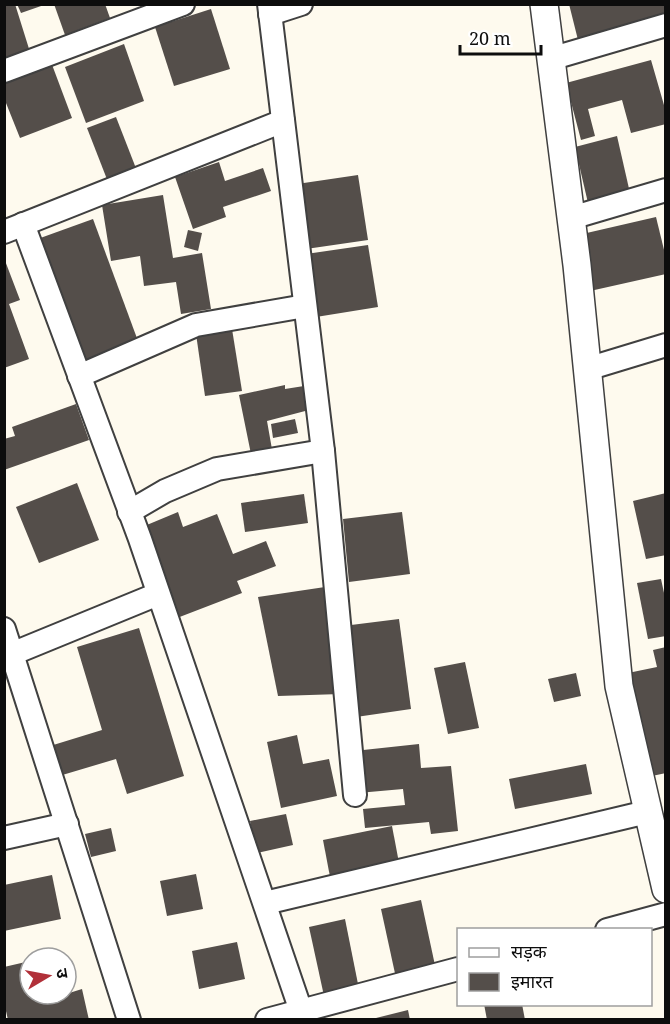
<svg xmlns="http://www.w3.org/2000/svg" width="670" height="1024" viewBox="0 0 670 1024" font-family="'Noto Serif','Noto Sans Devanagari',serif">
<rect width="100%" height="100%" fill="#fefaee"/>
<!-- building -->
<g fill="#544e4a">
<path d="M4,4H15L30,52L4,60Z"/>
<path d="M17,4H44V5L21,13Z"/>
<path d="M54,4H105L110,18L65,35Z"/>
<path d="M569,4H666V20L579,44Z"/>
<path d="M211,9L230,69L174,86L155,27Z"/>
<path d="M124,44L144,101L86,123L65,67Z"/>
<path d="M651,60L666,112V124L631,133L622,100L588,109L595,136L581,140L566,83Z"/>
<path d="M51,62L72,118L20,138L4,98V80Z"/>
<path d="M116,117L139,176L110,187L87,128Z"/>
<path d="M617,136L630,193L588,203L575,147Z"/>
<path d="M219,162L225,181L263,168L271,191L223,207L226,217L193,229L175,177Z"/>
<path d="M358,175L368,240L306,249L297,184Z"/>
<path d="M163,195L173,258L202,253L211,309L181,314L176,282L144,286L140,256L111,261L102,205Z"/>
<path d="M656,217L666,258V274L590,291L578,235Z"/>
<path d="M93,219L138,341L77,363L32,241Z"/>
<path d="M188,230L202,233L198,251L184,247Z"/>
<path d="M368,245L378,307L316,317L306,254Z"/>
<path d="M4,258L20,300L9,304L29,359L4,368Z"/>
<path d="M232,329L242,391L205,396L196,334Z"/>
<path d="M285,385V389L304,386L309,410L267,421L273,455L252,459L239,395Z"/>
<path d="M76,404L89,440L4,470V439L15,436L12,427Z"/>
<path d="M295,419L298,433L273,438L271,424Z"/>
<path d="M77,483L99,540L39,563L16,507Z"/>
<path d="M666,493V555L646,559L633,501Z"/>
<path d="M304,494L308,523L245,532L241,503Z"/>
<path d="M178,512L183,527L217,514L233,554L266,541L276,566L237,581L242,593L177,618L142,527Z"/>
<path d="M402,512L410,574L349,582L343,519Z"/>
<path d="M661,579L666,602V636L648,639L637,583Z"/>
<path d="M325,587L341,694L278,696L258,597Z"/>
<path d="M399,619L411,709L356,717L343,626Z"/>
<path d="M139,628L184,776L127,794L116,759L59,776L50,746L102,730L77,647Z"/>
<path d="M666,647V773L652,776L628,673L657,667L653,650Z"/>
<path d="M465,662L479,728L448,734L434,668Z"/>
<path d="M576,673L581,696L554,702L548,679Z"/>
<path d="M297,735L303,764L329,759L337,796L281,808L267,742Z"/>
<path d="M419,744L421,768L451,766L458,831L431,834L429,822L365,828L363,809L405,805L403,789L358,793L354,751Z"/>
<path d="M586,764L592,794L515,809L509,779Z"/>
<path d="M286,814L293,845L257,853L250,821Z"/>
<path d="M392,826L400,868L331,882L323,840Z"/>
<path d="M111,828L116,851L91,857L85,834Z"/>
<path d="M196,874L203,909L167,916L160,881Z"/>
<path d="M52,875L61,919L4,931V885Z"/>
<path d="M421,900L436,970L396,978L381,909Z"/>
<path d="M345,919L359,989L324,996L309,927Z"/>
<path d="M237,942L245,979L199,989L192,951Z"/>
<path d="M30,961V994H66L82,989L89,1020H8L4,1002V967Z"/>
<path d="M484,1004H522L525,1020H487Z"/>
<path d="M408,1010L410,1020H372V1019Z"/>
</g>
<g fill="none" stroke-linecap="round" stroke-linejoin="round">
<defs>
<g id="minor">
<path d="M269,4L323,451L355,795"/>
<path d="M270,14L301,4"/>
<path d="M550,59L666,25"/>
<path d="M4,71L183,4"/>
<path d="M571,218L666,190"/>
<path d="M23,224L140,539L301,1011"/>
<path d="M4,232L283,121"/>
<path d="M587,369L666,345"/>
<path d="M79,376L196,325L305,306"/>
<path d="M129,512L165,491L217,469L323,451"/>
<path d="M4,629L129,1020"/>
<path d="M14,653L158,594"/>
<path d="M4,838L67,824"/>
<path d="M265,903L647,812"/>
<path d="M607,930L666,914"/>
<path d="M267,1020L458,969"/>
</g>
<path id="tertiary" d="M544,4L577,265L619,686L666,889"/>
</defs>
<!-- minor casing -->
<use href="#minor" stroke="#404040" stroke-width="26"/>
<!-- tertiary casing -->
<use href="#tertiary" stroke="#404040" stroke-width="30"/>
<!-- minor -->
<use href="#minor" stroke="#fff" stroke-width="22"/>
<!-- tertiary -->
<use href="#tertiary" stroke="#fff" stroke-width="27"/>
</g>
<!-- border -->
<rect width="670" height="1024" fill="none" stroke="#0d0d0d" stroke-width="12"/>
<!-- legend -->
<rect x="457" y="928" width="195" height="78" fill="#ffffff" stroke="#9e9e9e" stroke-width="1.5"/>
<rect x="469" y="948" width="30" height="9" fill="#ffffff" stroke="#9e9e9e" stroke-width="1.5"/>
<text x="511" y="958" font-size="18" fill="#0d0d0d">सड़क</text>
<rect x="469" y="973" width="30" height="18" fill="#544e4a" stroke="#9e9e9e" stroke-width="1.5"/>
<text x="511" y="988" font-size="18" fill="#0d0d0d">इमारत</text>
<!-- north arrow -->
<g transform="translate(48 976) rotate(80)"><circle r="28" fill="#ffffff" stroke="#9e9e9e" stroke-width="1.5"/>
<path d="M0-4.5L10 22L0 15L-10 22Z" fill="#b13039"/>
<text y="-9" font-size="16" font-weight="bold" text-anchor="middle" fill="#0d0d0d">उ</text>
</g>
<!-- scale -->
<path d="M460 45v9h81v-9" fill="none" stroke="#0d0d0d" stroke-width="3"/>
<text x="469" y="45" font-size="18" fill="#0d0d0d" stroke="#ffffff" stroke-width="4.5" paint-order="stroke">20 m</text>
</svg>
